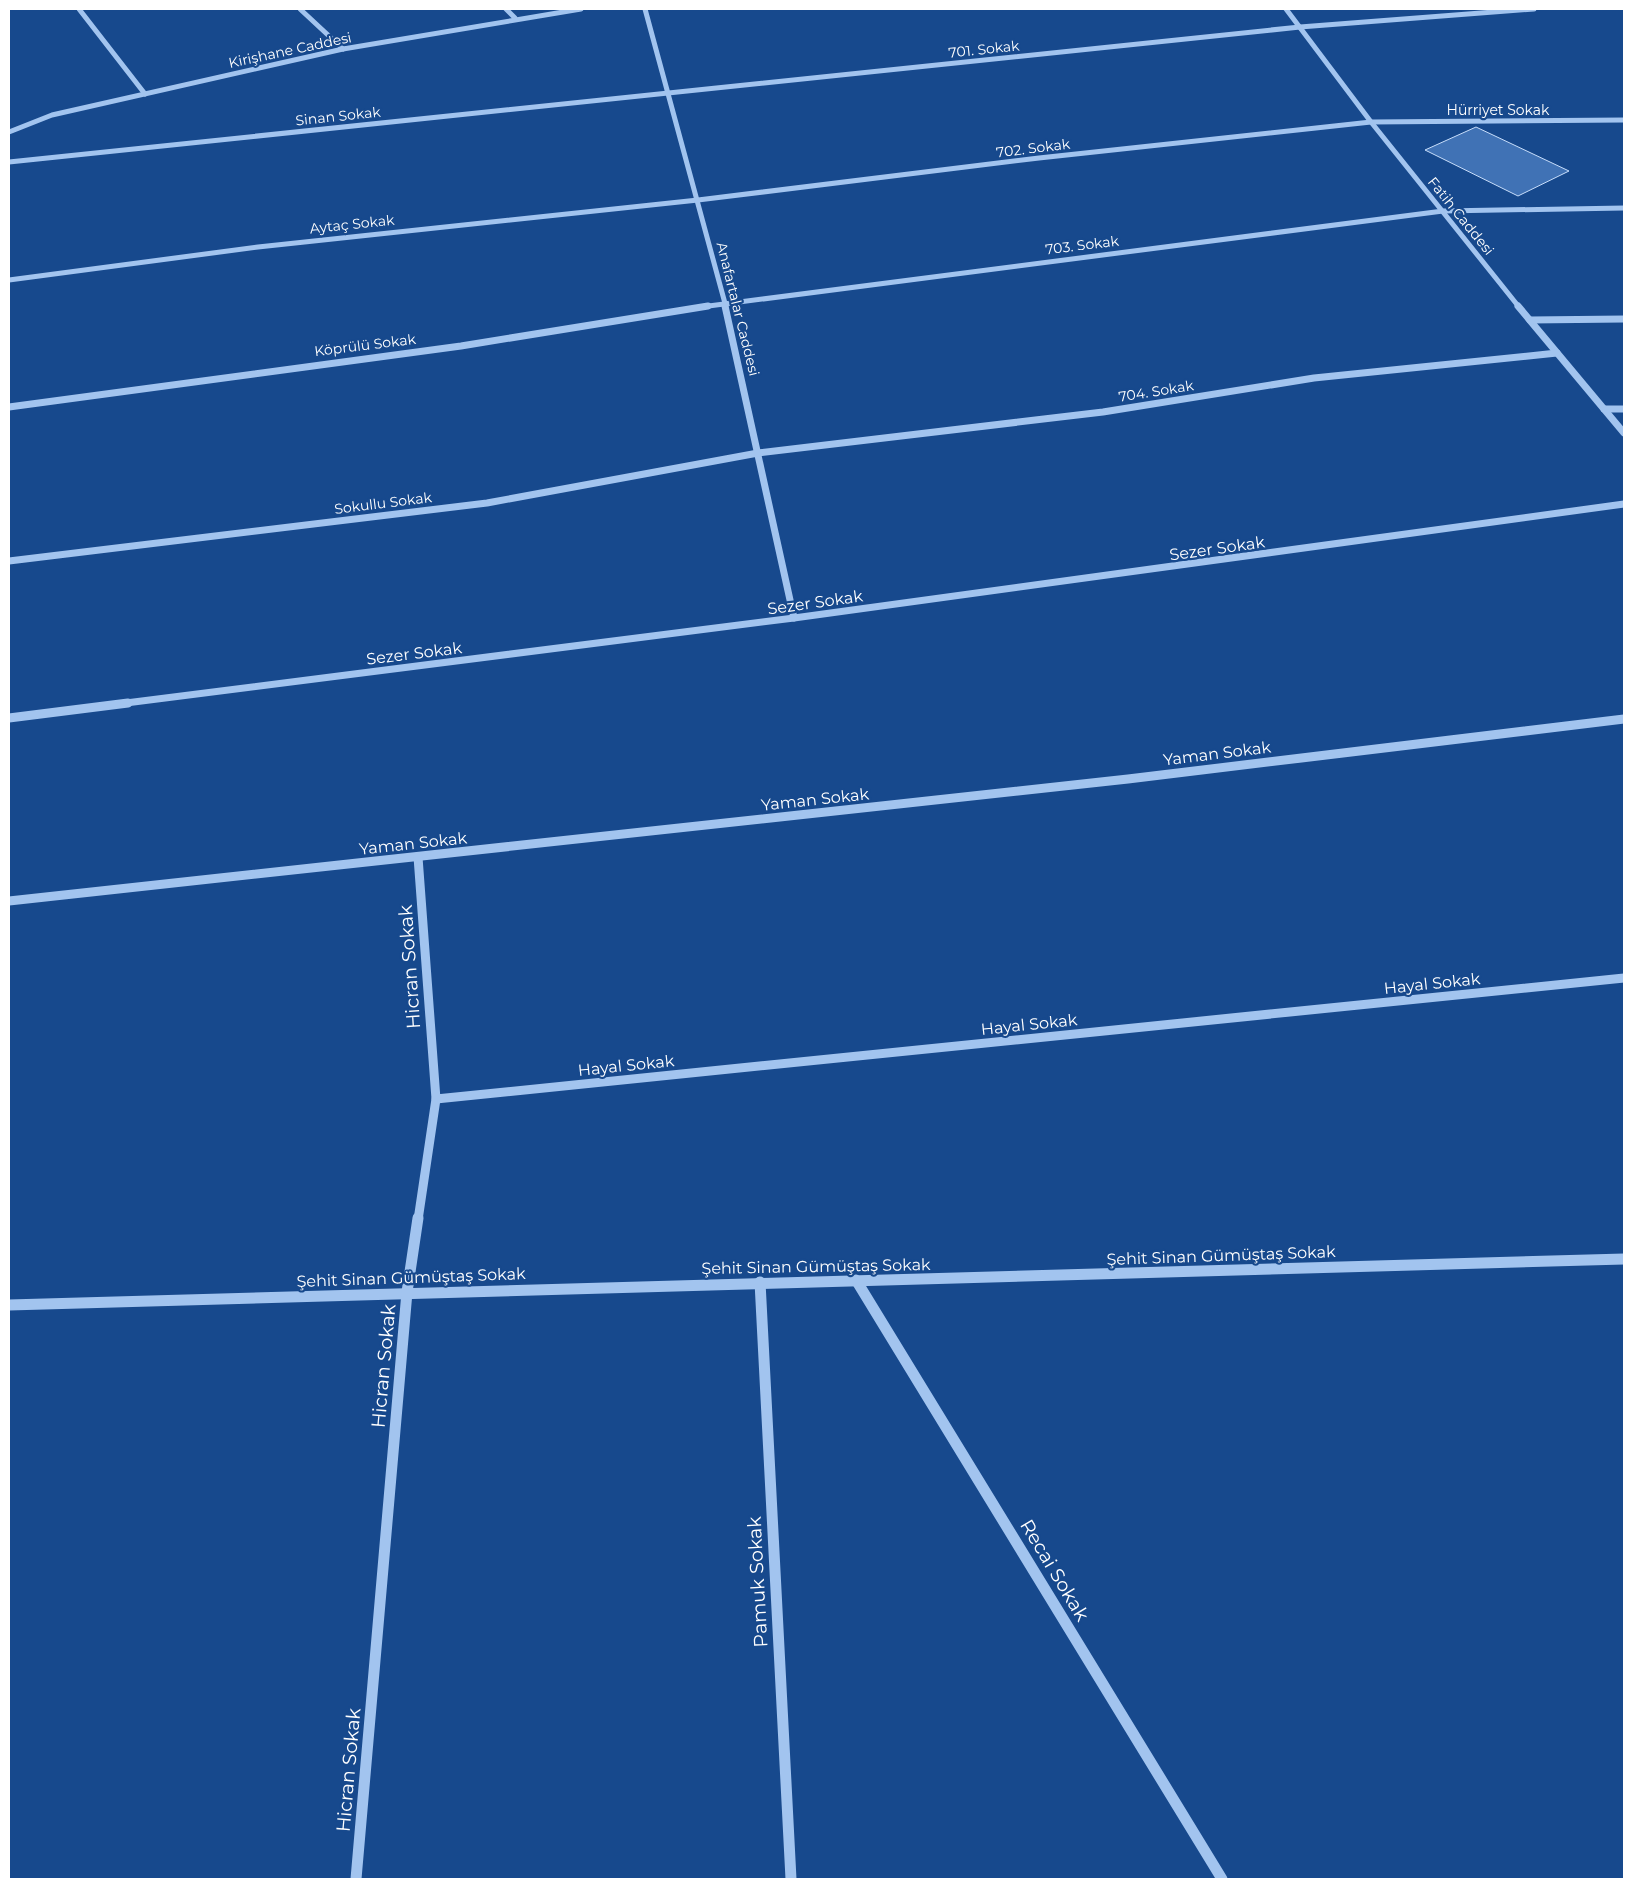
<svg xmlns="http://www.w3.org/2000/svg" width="1633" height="1888" viewBox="0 0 1633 1888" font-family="Montserrat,sans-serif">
<rect width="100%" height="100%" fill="#17498d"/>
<!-- building -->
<path fill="#4072b5" stroke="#c8defb" d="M1476,127L1569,171L1518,196L1425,150Z"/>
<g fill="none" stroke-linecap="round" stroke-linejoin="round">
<!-- minor-far3 -->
<g stroke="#a2c4ef" stroke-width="5">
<path d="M79,9L145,94"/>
<path d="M300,9L343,49"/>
<path d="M506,9L515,18"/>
<path d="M645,9L726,307"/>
<path d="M1286,9L1371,122L1519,307"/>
<path d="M9,132L52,115L343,49L581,9"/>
<path d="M9,162L1300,27L1534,9"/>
<path d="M9,280L258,247L698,200L1039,158L1371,122L1624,120"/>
<path d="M701,307L1443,211L1624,208"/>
</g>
<!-- minor-far2 -->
<g stroke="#a2c4ef" stroke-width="7">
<path d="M725,306L794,618"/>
<path d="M1518,306L1624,433"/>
<path d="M1530,320L1624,319"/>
<path d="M9,407L461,346L708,306"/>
<path d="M1604,409H1624"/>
<path d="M9,561L487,503L758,453L1103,412L1314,378L1557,353"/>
<path d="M118,704L794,618L1624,504"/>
</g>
<!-- minor-far1 -->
<g stroke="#a2c4ef" stroke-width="9">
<path d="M9,718L128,703"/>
<path d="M9,901L1128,779L1624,719"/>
<path d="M436,1099L1624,978"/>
<path d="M418,1220L436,1099L418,857"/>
</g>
<!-- minor -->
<g stroke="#a2c4ef" stroke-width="11">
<path d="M856,1280L1222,1879"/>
<path d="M760,1282L791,1879"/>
<path d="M9,1305L1624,1259"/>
<path d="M356,1879L407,1292L418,1218"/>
</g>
</g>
<g text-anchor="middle" stroke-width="4.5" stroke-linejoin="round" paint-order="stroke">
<!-- far-street labels -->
<g font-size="14" fill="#fff" stroke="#17498d">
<text transform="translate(984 49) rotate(-6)" y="5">701. Sokak</text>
<text transform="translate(290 50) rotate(-12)" y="5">Kirişhane Caddesi</text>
<text x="1498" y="115">Hürriyet Sokak</text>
<text transform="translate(338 116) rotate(-6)" y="5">Sinan Sokak</text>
<text transform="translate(1033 148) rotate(-7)" y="5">702. Sokak</text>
<text transform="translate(1461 216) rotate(51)" y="5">Fatih Caddesi</text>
<text transform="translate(352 224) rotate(-6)" y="5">Aytaç Sokak</text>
<text transform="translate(1082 245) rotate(-7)" y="5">703. Sokak</text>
<text transform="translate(738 309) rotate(76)" y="5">Anafartalar Caddesi</text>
<text transform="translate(365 345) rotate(-7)" y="5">Köprülü Sokak</text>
<text transform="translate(1156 391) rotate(-9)" y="5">704. Sokak</text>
<text transform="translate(383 503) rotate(-7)" y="5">Sokullu Sokak</text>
</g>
<!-- street labels -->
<g font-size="16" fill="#fff" stroke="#17498d">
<text transform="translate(1217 548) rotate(-8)" y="6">Sezer Sokak</text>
<text transform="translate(815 602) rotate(-8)" y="6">Sezer Sokak</text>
<text transform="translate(414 653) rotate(-7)" y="6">Sezer Sokak</text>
<text transform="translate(1217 753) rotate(-7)" y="6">Yaman Sokak</text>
<text transform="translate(815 799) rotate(-6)" y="6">Yaman Sokak</text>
<text transform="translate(413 843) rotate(-6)" y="6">Yaman Sokak</text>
<text transform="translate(1432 983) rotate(-6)" y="6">Hayal Sokak</text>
<text transform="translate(1029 1024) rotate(-6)" y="6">Hayal Sokak</text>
<text transform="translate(626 1065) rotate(-6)" y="6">Hayal Sokak</text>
<text transform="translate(1221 1255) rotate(-2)" y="6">Şehit Sinan Gümüştaş Sokak</text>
<text transform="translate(816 1266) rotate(-1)" y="6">Şehit Sinan Gümüştaş Sokak</text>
<text transform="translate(411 1277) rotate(-2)" y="6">Şehit Sinan Gümüştaş Sokak</text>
</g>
<!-- near-street labels -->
<g font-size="19" fill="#fff" stroke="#17498d">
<text transform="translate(409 967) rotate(-94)" y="7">Hicran Sokak</text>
<text transform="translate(383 1366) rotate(-85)" y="7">Hicran Sokak</text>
<text transform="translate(1055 1570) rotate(59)" y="7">Recai Sokak</text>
<text transform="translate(757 1582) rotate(-93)" y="7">Pamuk Sokak</text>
<text transform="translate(348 1770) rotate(-85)" y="7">Hicran Sokak</text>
</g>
</g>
<!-- border -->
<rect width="1633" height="1888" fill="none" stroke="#ffffff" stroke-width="20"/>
</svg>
